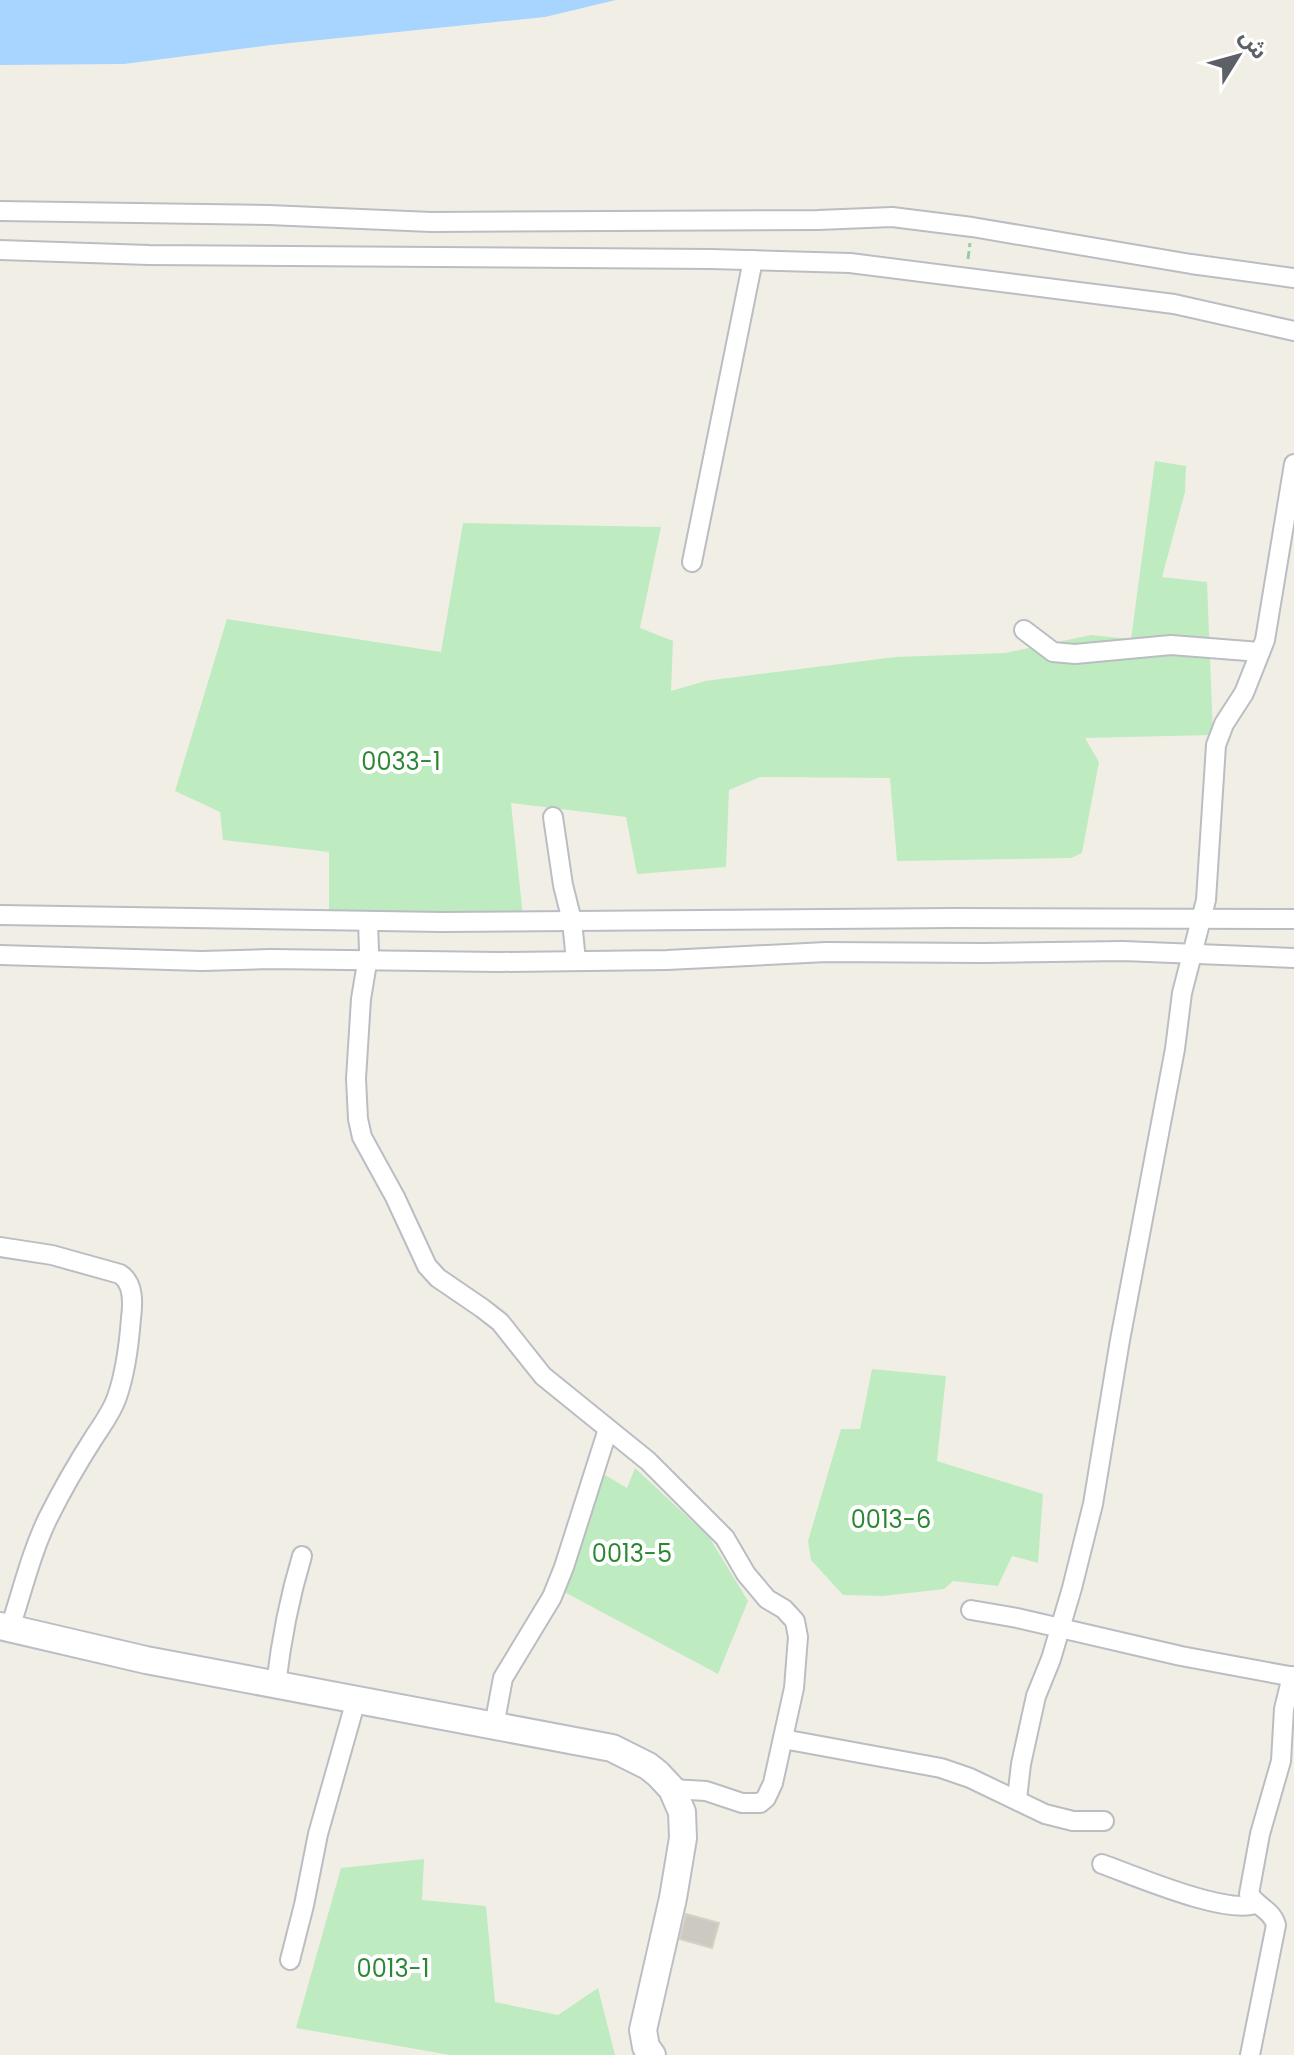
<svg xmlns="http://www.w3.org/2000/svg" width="1294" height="2055" viewBox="0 0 1294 2055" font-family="Poppins,'Noto Sans Arabic',sans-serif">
<rect width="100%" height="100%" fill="#f1efe5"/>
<!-- green -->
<g fill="#bfebc1">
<path d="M1155,461L1186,466L1185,492L1162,577L1207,582L1213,735L1085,738L1099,762L1082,853L1071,858L897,861L890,778L760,777L729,790L726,867L637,874L626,817L511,803L523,916L329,919V852L223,840L220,812L175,791L227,619L441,652L463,523L661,527L640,628L673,641L671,691L705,681L895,657L1005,653L1091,635L1131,639Z"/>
<path d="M872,1369L946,1376L937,1461L1043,1494L1038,1563L1012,1556L998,1586L953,1581L944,1589L883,1596L843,1595L811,1560L808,1541L841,1429H860Z"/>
<path d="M590,1466L627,1488L635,1468L709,1537L748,1601L718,1674L553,1586Z"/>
<path d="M424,1859L422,1900L486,1906L495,2002L558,2015L598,1988L615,2055H450L296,2028L341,1868Z"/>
</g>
<!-- water -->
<path fill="#a7d5ff" d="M0,0H616L545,17L271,45L124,64L0,65Z"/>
<!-- building -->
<path fill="#ccc9c2" stroke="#d6d1c3" stroke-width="2" d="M686,1914L719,1923L712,1948L680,1939Z"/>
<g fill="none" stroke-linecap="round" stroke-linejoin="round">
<defs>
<g id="minor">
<path d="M0,211L269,215L431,222L818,220L892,217L972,227L1191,264L1294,278"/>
<path d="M0,250L149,255L711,259L850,263L1174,304L1294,331"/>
<path d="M692,562L753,260"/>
<path d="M1024,630L1053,652L1075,654L1171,645L1260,652"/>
<path d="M553,817L563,885L572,921L576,961"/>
<path d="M0,915L442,922L954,918L1294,919"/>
<path d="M368,921L369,951L361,999L356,1079L358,1119L362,1137L395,1197L427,1266L438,1278L482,1308L500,1322L543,1376L648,1461L725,1538L746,1574L767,1599L784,1609L795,1621L798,1637L794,1688L773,1783L766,1798L760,1803H742L706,1791L672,1789"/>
<path d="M0,955L202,961L270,959L499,962L667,960L826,952L984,953L1123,951L1294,958"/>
<path d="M0,1247L52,1255L120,1274C134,1283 133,1303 131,1318C129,1345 126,1371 117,1397C112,1412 102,1425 93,1439C77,1464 61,1492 48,1518C31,1553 22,1592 10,1628"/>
<path d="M971,1610L1017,1618L1181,1656L1294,1677"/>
<path d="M276,1685C281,1641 289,1599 302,1556"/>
<path d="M494,1726L503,1678L552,1597L564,1567L608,1429"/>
<path d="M783,1739L941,1768L970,1778L1045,1814L1073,1821H1104"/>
<path d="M1017,1799L1021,1764L1036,1696L1051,1659L1072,1588L1093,1504L1120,1340L1175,1049L1182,993L1206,900L1216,745L1224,724L1244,693L1265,640L1294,464"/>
<path d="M1102,1864C1133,1875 1230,1917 1257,1903"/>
<path d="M290,1960L304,1905L318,1834L356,1700"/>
<path d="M1250,2055L1276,1925C1272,1910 1257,1907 1249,1894L1260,1834L1281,1761L1284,1709L1292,1676"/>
</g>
<path id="secondary" d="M0,1626L146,1660L612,1748L648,1766L658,1774L672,1789L682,1812L683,1838L673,1898L643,2030L646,2047L652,2055"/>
</defs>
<!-- minor casing -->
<use href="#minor" stroke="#babdc2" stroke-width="22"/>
<!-- secondary casing -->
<use href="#secondary" stroke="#bbbec5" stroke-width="30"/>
<!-- path -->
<path stroke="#97cca9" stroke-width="3" stroke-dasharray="8 4" stroke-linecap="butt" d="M968,259L970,243"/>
<!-- minor -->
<use href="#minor" stroke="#fff" stroke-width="18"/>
<!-- secondary -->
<use href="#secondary" stroke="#fff" stroke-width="26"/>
</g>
<g text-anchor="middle" stroke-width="8" stroke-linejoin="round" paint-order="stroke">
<!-- park labels -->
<g font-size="24" fill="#2c8734" stroke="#fff">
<text x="401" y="770">0033-1</text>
<text x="891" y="1528">0013-6</text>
<text x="632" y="1562">0013-5</text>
<text x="393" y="1977">0013-1</text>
</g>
</g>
<!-- north arrow -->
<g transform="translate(1238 56) rotate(53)" stroke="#ffffff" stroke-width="6" paint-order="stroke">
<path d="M0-6L14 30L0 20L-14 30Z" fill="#5d6167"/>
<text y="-12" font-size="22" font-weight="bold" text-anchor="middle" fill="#5d6167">ش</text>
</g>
</svg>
